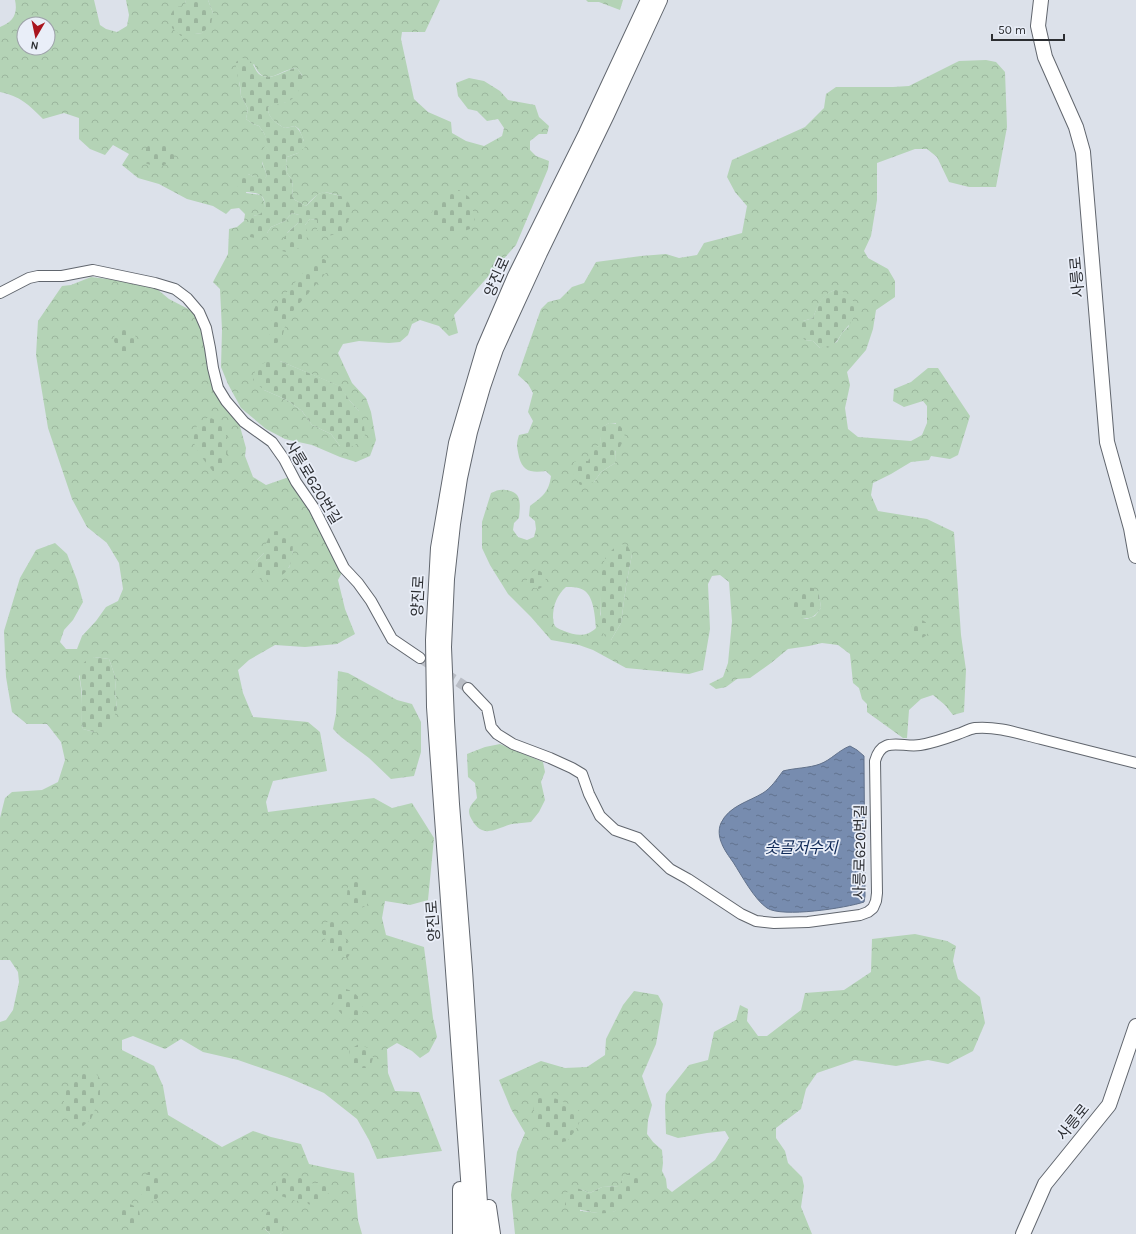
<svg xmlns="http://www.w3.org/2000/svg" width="1136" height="1234" viewBox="0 0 1136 1234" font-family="Karla,'Noto Sans KR',sans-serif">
<defs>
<pattern id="forest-crowns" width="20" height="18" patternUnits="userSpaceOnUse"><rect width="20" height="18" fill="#b4d3b6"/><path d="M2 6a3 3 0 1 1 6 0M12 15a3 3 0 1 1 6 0" fill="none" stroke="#9bb59d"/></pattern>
<pattern id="cemetery-stones" width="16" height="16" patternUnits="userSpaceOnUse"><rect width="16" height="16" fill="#b4d3b6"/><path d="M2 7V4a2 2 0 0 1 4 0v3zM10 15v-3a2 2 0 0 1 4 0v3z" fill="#9bb59d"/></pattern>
<pattern id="water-ripples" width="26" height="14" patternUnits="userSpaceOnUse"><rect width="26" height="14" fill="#778caf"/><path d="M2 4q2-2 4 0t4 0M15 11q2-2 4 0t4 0" fill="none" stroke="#62738f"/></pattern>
</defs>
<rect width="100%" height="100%" fill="#dce1ea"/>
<!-- forest -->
<g fill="url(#forest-crowns)" fill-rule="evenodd">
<path d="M15,0H94L100,25L106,29L117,32L127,26L129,15L126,0H185L194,34L202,33L213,13L208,0H440L425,32H402L401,39L414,99L428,112L451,122L452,133L466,141L484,146L502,136L504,128L498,119L487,121L477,111L468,109L458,96L456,83L469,78L484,81L500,91L508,100L535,105L539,117L549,126L547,134H539L530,141V150L536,156L549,161L548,169L516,245L454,315L458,333L449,336L439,326L420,320L412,324L408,335L400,342L389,343L359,341L343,344L338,353L352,383L366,398L371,412L376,440L370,456L356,462L340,457L312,445L285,439L266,429L241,408L228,384L221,367L222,330L220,289L213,282L228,254L229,229L237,227L244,221L245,214L239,208L231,209L226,214L213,206L187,199L159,184L138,178L122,165L129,154L113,145L105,155L90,149L79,139V118L64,113L43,119C29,105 20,96 0,92V27C13,22 18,14 15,0ZM24,24H48V48H24ZM254,64C265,90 279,69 297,68L302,75L286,102L274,104L268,107C267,118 277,124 285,128L295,126L299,129L304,141L298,153L287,157L286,163L287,173L292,180L293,188L292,196L295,200L306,206C320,191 320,190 341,196L318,220L310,219L305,225L287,233L299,222V215L292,213L285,221L271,227L267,233L254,216C256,215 259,215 261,214C268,209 264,200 261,195L246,193L248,174L264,181L267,175L262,163L269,144L264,133L259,126L253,124L246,119L248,109L245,103L241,96L239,79ZM280,361L339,386L350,401L359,411L340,446L331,434L312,425L302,411L287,400L264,390Z"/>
<path d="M586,0H623L620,10L599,2H588Z"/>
<path d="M986,60L996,62L1005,72L1007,127L996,187H969L949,182L937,157L927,149H915L877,163V200L871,236L864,251L868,258L888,269L895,281V297L876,310L873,329L866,350L847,372L850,385L845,408L848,429L858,437L911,441L922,435L927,423V406L923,401L904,407L893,401L894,389L911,382L928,368H938L970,416L958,455L950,459L931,456L929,460L911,462L891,474L873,483L871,495L878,511L927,519L954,532L961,635L966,670L964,712L953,715L945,705L933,695L921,699L909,710L907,738H903L867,712V704L862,699L859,688L853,683L850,654L838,645L822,643L809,646L788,649L771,663L750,678L737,679L726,687L716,689L709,684L723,677L728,663L732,621L729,582L720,575L712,576L708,584L710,629L703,670L689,674L626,668L593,650L579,645L551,640L531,617L508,594L490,565L482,548V522L491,493C497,490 500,489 506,490C523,492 520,505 519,518L514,523L513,530L518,537L527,540L534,537L536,529L535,521L529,516L530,506C542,497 549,492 551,476L546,471C532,473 523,472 519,457C517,446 516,445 519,435L528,433L533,421L528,412L533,393L528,384L518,375L541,309L548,302L560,299L572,287L584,283L596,262L641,256L666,254L679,258L697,255L704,243L742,233L747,206L735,192L727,177L732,160L805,127L824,108L826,94L836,87H893L909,86L959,61ZM835,290L849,326L842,333L837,342L820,348L813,341L805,340L803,321L813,318C818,305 822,295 835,290ZM609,423H616L615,463L601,472L594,482L584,461H588L601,444L600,429ZM632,554L626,586L621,623L611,640L600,614L602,577ZM566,587C573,587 580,587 585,591C594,598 595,617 596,628C587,637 576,636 564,631C560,629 555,628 554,624C553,622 554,620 553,618C553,605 557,595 566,587ZM819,594L821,608L815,616L807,619L803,618Z"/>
<path d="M91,277L151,284L169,299L198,314L214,382L239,423L246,448L245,456L253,477L266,485L289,477L316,515L344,569L338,580L345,609L355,634L337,644L305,647L275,645L249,660L238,670L243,693L253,717L308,722L320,732L327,771L273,781L266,802L268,812L374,798L392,808L412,803L434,838L428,900L410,905L385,901L382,918L386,935L424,947L433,1018L437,1037L429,1052L420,1058L412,1051L397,1043L387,1049L388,1073L395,1091L419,1092L442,1151L377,1159L369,1140L357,1119L324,1093L287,1077L238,1060L203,1052L181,1039L165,1049L133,1036L122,1040V1050L154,1066L163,1086L168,1115L222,1147L253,1131L271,1137L301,1144L309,1164L332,1169L354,1173L358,1220L362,1234H280L283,1232L265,1229L270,1234H0V1022L6,1020L13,1010L19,982L18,972L10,960H0V818L5,798L12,792L42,790L58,782L65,760L61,742L47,724H27L12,712L6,677L4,631L20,578L36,550L55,543L67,554L77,580L83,602L73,620L64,630L60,642L66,649H77L82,636L96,621L106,607L118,601L123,589L119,563L107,543L87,527L72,499L48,428L36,355L38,321L62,286L71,285ZM293,550L289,568L256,561L264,553ZM94,657L109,659L116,679L115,691L117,709L94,732L83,729C81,720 82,714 82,706C82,695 81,686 79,676Z"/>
<path d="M338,671L348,673L397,700L412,704L421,722V752L414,776L391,779L369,758L341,737L333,729L336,714Z"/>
<path d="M500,744L543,762L545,772L541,782L545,800L539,812L531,822C525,823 518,823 512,824C495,829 483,839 472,820C466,810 470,806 477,798L475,783L468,777L467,754L485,747Z"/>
<path d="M915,934L947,941L956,946L953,961L958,979L980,997L985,1023L973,1051L948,1064L928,1060L896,1066L855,1060L817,1073L806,1089L801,1109L776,1128V1138L785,1151L788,1163L802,1177L804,1186L801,1207L812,1234H515L511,1195L517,1152L525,1133L511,1109L499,1080L541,1061L565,1068L587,1067L605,1055L606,1039L623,1005L634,991L658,995L663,1004L656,1044L642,1076L652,1105L648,1120L647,1134L653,1142L662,1150L663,1163L662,1171L666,1179L667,1188L672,1192L715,1160L729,1138L725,1131L707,1133L678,1138L666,1134L665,1106L666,1094L689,1065L708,1060L714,1032L736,1020L740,1005L748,1009L747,1021L758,1036H767L801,1010L805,993L844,990L871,972L872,939ZM624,1176L615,1211L601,1213L580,1211V1189L590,1193L602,1187L620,1186Z"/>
</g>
<!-- cemetery -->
<g fill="url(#cemetery-stones)">
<path d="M185,0H208L213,13L211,25L202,33L181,36L172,28L171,14L175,7L186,6Z"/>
<path d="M242,58C257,60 253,74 263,76C275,80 285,69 297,68C299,71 301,73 302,76C304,83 297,95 292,99C286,104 275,104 268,107C267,117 277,124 285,128L295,126C301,131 304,139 305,147L298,153L287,157L286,163L287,173L292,180L293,188L292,196L295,200L306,206L318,194L324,192L341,196L349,203L351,210L349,219L344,229L339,234L326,236L317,230V220L310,219L305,225L308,235L303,245L290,253L282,251C281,236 289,232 299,222V215L292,213L285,221L271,227L267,233L260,239L250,237L246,229C248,225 250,219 254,216C256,215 258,215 260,214C265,211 265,205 264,200C259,186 238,200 236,180L239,177L248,174L264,180L267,175C263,164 256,152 268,144L264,133L259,126L253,124L246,119L248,109L245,103L241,96L240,85L236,70V62Z"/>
<path d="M161,142L172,145L174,150V159C164,167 157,168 145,163L143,153L148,146Z"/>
<path d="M459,190L469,197L472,206L475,219L470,229C452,235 436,235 432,212C439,201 445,193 459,190Z"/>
<path d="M324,259L329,263L330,268L287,318L282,338L275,345L269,343L272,314L276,305L314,260Z"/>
<path d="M835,290C848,290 858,302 854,316C852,323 846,328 842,333C839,338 837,342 832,345C829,347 824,348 820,348L813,341L805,340L799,334L798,327L803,321L813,318C818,305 821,295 835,290Z"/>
<path d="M123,323C139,329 139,344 128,355L120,353L114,341L115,329Z"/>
<path d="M280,361L340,386L350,401L359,411L364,425L365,437C356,445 352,449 340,446L331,434L312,425L302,411L287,400L264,390L253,380L256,367L266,362Z"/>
<path d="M209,417C213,419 218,421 220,424C232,439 228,453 223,470L215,474L200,455L191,437L199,422Z"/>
<path d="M609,423C620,423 623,427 625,437L619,449L615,451V463L601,472L594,482L580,485L573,473L574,462L584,461H588L595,447L601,444L599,429Z"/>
<path d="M277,531L288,536L292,539C294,551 293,570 280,576C275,578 268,579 262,581L254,572L256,561L264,553L265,546L271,532Z"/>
<path d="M620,544L627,545L632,554L626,586L621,623L611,640C609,639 607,638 605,636C598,628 600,574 604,562C606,554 613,549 620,544Z"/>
<path d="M536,570L540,571L546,576L545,585L539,589L526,585L528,575Z"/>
<path d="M801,587L813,588L819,594L821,608C811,622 806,619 791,615L788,602L792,593Z"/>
<circle cx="920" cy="629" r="9"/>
<path d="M94,657L109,659L116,679L115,691L117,709L111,725L102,733L94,732L83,729C80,717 82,705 82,693C81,684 79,676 79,667L87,660Z"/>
<path d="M356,880H365C366,883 369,886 370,889C372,899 368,907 358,909C347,902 345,897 349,884Z"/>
<path d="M331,920L340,927L344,936L348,943L352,952L347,958C332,953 328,944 321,931L326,923Z"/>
<path d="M346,989C358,993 362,999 363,1013L357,1019C343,1019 339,1012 332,1001L337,992Z"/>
<path d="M359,1044L370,1049L373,1058L370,1068H361L352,1064L349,1050Z"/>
<path d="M87,1071L95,1072L100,1079V1097L91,1119L83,1126C78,1122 70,1119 68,1114C57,1094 70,1080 87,1071Z"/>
<path d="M544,1095C556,1098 576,1105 583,1115L575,1131L567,1141L554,1144C542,1132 528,1116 536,1099Z"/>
<path d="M633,1171L640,1175L641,1183C636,1188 620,1208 615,1211C602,1217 577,1209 565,1205V1195L571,1188L580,1189L590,1193L602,1187L619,1186L624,1176Z"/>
<path d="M148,1172H156C158,1174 161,1177 161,1180C164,1189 159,1202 149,1202L139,1192L143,1181Z"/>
<path d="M281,1176H297L308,1182L309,1184L324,1181L329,1192L318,1207L308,1204L306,1198L296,1201L281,1196L276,1191V1180Z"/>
<path d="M123,1203C136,1205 142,1208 139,1222L132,1226H123L117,1221L118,1209Z"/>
<path d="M275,1211C284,1217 285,1222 283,1232L280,1234H270C262,1226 262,1222 267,1212Z"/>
</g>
<!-- water -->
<path fill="url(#water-ripples)" stroke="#60708a" d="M850,746L857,750L864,756V760L865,896L864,902C846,908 782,918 767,908C754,899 742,876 733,862C725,851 715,837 721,823C729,806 748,802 763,793C771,788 777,779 783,771C794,768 810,768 820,764C831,760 839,750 850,746Z"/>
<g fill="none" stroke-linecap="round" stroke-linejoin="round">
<!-- street-tunnel -->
<path stroke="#b9bdc5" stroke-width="10" stroke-dasharray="10 5" stroke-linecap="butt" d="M420,658L468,688"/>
<defs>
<g id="street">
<path d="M0,293L29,278L38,276H62L93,270L155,283L175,289L187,298L199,312L206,328L210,348L213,368L218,388L226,401L244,422L272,442L284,459L296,482L314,508L344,568L358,583L371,601L392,639L420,658"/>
<path d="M468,688L487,708L491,727L497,734L513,744L550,758L572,768L582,774L589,794L600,816L615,830L638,838L670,869L688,879L741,914L756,921L774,923L808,922L860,915L868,912L873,908L876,901L877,893L875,761C882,735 902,748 920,745C933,743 947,738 958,734C964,732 969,729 975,728C998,726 1020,734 1041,739C1073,747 1104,755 1136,763"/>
</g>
<g id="secondary">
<path d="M1041,0L1038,26L1045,57L1076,127L1083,152L1107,442L1131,528L1136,556"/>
<path d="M489,1207L493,1234"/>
<path d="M460,1234V1189"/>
<path d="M472,1234L434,707L433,640L438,548L456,443L484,348L515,276L586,133L648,0"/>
<path d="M482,1234L465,970L452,804L447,721L444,647L447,579L453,524L460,478L470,432L483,387L496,349L540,253L607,115L660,0"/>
<path d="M1023,1234L1045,1184L1109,1105L1136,1026"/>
</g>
</defs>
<!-- street casing -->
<use href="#street" stroke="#61666e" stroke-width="12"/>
<!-- secondary casing -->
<use href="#secondary" stroke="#61666e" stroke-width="16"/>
<!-- street -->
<use href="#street" stroke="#fff" stroke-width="10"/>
<!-- secondary -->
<use href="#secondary" stroke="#fff" stroke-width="14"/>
</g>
<g text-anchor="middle" stroke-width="3.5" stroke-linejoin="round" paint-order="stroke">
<!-- street labels -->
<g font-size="15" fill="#2c2e32" stroke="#e9eef8">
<text transform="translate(497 277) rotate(-66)" y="5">양진로</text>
<text transform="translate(1077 277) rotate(-95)" y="5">사릉로</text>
<text transform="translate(313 482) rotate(59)" y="5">사릉로620번길</text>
<text transform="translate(418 596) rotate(-87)" y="5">양진로</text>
<text transform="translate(860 852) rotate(-89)" y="5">사릉로620번길</text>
<text transform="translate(433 921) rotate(-94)" y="5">양진로</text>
<text transform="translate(1073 1122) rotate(-51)" y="5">사릉로</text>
</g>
<!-- water labels -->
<g font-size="16" font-style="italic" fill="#102a58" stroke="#e9eef8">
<text x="801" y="853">솟골저수지</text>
</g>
</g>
<!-- north arrow -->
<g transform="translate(36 36) rotate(189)"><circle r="19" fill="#e9eef8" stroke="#9da1a9"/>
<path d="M0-3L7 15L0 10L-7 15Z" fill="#a9141d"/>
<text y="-6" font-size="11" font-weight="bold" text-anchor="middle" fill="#2c2e32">N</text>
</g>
<!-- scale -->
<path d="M992 34v6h72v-6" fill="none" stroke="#2c2e32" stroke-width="2"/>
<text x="998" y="34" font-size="12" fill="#2c2e32" stroke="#e9eef8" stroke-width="3" paint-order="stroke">50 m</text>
</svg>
